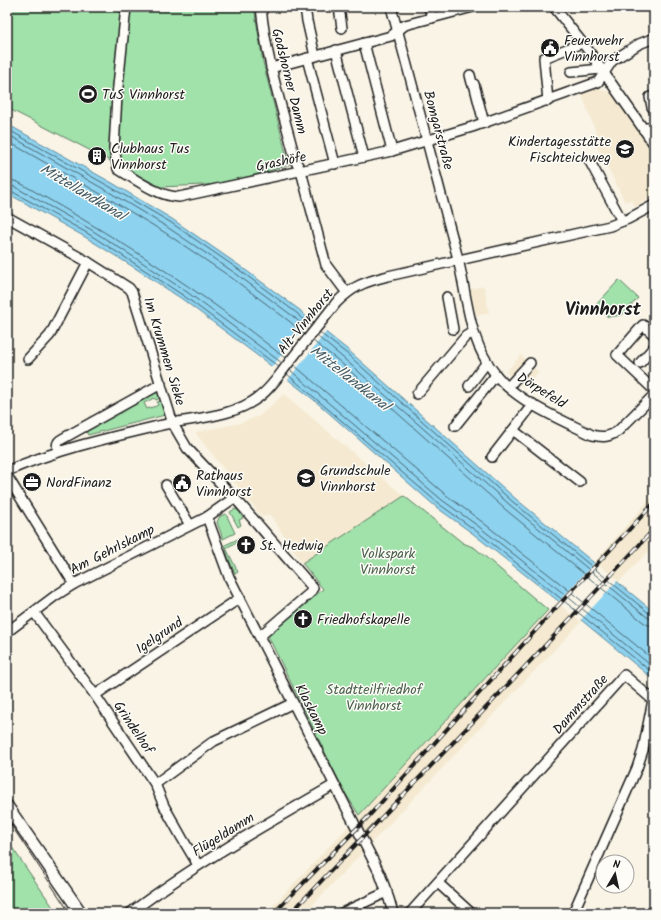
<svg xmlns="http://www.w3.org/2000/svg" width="661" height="920" viewBox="0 0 661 920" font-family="Kalam,sans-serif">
<rect width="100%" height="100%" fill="#f9f4e6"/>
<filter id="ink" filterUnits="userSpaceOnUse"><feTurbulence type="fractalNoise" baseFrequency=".025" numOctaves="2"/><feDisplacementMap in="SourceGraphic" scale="8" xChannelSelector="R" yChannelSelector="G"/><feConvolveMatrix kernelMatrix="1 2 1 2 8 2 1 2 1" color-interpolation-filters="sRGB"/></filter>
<g filter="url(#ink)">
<!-- built -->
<g fill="#f5ead1">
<path d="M595,87L611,93L654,153V196L635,207L631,200L625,202L596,144L600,143L581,93Z"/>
<path d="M484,286L489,313L476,316L470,289Z"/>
<path d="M521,355L539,372L524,388L506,372Z"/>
<path d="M284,394L404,496L302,563L270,515L262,517L196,434V432L240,423L259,416Z"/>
<path d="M654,494V545L305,913H266L359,815L598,558Z"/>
</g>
<!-- green -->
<g fill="#a1e1aa" stroke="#5e7e63">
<path d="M7,7H254L263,62L289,165L224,184L161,187L33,121L7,108Z"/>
<path d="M619,280L638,298L622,315L608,317L595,306Z"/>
<path d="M158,391L160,398L156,400L154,398L144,403L147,409C151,407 155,407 158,405L157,402L161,401L165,415L88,435L85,429Z"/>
<path d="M404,496L463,543L475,548L548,610L359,815L344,791L268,636L323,589L302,563Z"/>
<path d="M235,509L239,511L243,518L239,520L241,525L238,527L230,512Z"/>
<path d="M226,514L235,533L223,539L217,522L220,516Z"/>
<path d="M238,539L239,541L226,548L238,572L235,574L228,557L225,545Z"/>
<path d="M7,840L57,913H7Z"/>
</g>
<!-- water -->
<path fill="#8dd2ef" stroke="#60899b" d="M7,124L114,184L172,219L240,266L301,311L303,314L348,350L516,499L654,612V680L557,600L472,533L436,507L314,400L266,362L182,299L135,268L85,237L7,193Z"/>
<!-- pier -->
<g fill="#f9f4e6">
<path d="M311,318L327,331L287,381L271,368Z"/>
<path d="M595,562L618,580L580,621L557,603Z"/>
</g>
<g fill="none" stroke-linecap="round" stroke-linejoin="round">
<!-- shore -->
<g stroke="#496570" stroke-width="1">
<path d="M7,129L112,188L170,222L238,269L298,314L300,317L311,326"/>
<path d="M7,134L109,192L167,227L235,273L294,317L308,330"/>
<path d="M7,141L106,197L164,232L232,278L289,321L304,334"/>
<path d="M7,179L18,182C111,234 202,291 285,358"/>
<path d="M7,185L15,187L90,229L140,261L187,292L282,363"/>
<path d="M7,190L13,192L87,233L137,265L184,296L279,367"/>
<path d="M320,333L346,353L513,502L650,614L654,615"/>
<path d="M317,336L342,357L510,505L647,617L654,620"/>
<path d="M313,341L339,361L506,510L643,622L648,625L654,626"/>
<path d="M294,365L446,495L481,521L566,588L654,660"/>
<path d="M290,370L442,500L478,526L563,593L654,668"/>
<path d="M287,374L439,504L475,530L559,597L654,674"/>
</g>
<defs>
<g id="minor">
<path d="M126,7L117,96L114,148L118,169C137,180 157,196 179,197L392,151L472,127L598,82L612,61L639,44L654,38"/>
<path d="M261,7C266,60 283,111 296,162L301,171L326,265L347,293"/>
<path d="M305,7L307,21L315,56"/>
<path d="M339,7L342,28"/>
<path d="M391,7C414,89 435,173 457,255C468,297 467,339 496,375C519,403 560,419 592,435C603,438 609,437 618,431L654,395"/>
<path d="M429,7L432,18"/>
<path d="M554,7L588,50L654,144"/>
<path d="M364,43L392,151"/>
<path d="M336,50L364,157"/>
<path d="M307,58L335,164"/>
<path d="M271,68L391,36L405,25L473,7"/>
<path d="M571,72L601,69"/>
<path d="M470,75L472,83L474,84L484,123"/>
<path d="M650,97L652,107L654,109"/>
<path d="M548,101L544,58L582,43"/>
<path d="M643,129L654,126"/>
<path d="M589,160L622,221"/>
<path d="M7,217L88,262L129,288L132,292L173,424L187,448L241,505L313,588L310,593L260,636"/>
<path d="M447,297L453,329"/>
<path d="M654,335L643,325L617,355L654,390"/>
<path d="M28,359L50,335L88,262"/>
<path d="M640,363L654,347"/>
<path d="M469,386L487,362"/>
<path d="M508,387L530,363"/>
<path d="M417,394L466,336L473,333"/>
<path d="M455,426L496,375"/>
<path d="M513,430L580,482"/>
<path d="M58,452C57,446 56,442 62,439L161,384"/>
<path d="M492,457L533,404"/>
<path d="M7,471C55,450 107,438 158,426C191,418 232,418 259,397C270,389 279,376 287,365C303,344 320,324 336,303C353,286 364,282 388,276L610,226L628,219L654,205"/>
<path d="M7,476L74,584"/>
<path d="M166,485L190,525"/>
<path d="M207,517L229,577L380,874L389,899L393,913"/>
<path d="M34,612L95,695L155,784L164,806L182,838L198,865"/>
<path d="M7,632L55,596L74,584L207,517L234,498"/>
<path d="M95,695L240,598"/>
<path d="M155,784L214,741L293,703"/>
<path d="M438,883L471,913"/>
<path d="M130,913C194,865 264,825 334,785"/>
<path d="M342,913L387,892"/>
<path d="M410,913L624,675L653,700L643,750L637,768L573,913"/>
</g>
<path id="major" d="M7,806L81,913"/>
</defs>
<!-- minor casing -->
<use href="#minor" stroke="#1c1c1c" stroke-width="12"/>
<!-- major casing -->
<use href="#major" stroke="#1c1c1c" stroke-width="14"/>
<!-- minor -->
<use href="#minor" stroke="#fdfcf7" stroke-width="9"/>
<!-- major -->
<use href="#major" stroke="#fdfcf7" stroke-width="11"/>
<!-- tram -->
<path stroke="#1c1c1c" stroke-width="1" d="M7,819L70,913"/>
<defs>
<g id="rail">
<path d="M274,913L369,816L553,611L654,503"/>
<path d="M291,913C412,785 535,658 654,529"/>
</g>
</defs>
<!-- rail casing -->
<use href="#rail" stroke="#1c1c1c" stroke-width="4"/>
<!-- rail -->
<use href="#rail" stroke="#fdfcf7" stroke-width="2.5" stroke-dasharray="8" stroke-linecap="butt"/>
</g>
</g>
<!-- icons -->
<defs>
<symbol id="civic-disc" viewBox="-11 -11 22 22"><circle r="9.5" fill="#1c1c1c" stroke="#fdfcf7"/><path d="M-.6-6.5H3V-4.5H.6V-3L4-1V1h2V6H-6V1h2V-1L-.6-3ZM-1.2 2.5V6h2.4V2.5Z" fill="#fff"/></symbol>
<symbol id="stadium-disc" viewBox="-11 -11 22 22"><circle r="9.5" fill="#1c1c1c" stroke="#fdfcf7"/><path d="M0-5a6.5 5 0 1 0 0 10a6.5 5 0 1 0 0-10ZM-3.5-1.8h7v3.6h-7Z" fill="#fff"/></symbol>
<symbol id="school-disc" viewBox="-11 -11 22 22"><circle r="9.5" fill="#1c1c1c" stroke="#fdfcf7"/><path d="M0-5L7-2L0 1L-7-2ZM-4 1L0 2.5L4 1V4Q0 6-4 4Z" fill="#fff"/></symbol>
<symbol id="building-disc" viewBox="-11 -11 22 22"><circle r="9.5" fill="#1c1c1c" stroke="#fdfcf7"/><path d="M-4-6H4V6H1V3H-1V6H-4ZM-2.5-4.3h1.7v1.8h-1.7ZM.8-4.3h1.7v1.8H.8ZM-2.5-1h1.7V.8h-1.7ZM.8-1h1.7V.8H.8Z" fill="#fff"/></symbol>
<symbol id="office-disc" viewBox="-11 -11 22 22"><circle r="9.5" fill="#1c1c1c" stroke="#fdfcf7"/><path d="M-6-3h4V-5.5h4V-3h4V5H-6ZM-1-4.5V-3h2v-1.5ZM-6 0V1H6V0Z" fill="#fff"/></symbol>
<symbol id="church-disc" viewBox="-11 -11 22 22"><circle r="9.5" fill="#1c1c1c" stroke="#fdfcf7"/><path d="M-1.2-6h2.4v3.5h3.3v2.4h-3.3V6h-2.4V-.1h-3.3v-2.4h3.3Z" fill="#fff"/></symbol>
</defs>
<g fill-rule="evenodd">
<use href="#civic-disc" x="539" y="37" width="22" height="22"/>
<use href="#stadium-disc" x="77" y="83" width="22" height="22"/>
<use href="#school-disc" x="614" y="138" width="22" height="22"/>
<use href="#building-disc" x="86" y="145" width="22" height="22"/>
<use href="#school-disc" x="295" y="467" width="22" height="22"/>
<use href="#office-disc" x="21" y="471" width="22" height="22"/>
<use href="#civic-disc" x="171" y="472" width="22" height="22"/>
<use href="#church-disc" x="235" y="534" width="22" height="22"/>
<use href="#church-disc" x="292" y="608" width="22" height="22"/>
</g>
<g text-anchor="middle" stroke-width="3" stroke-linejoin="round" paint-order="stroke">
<!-- poi labels -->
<g font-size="14" fill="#1c1c1c" stroke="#fdfcf7" text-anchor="start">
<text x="564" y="45">Feuerwehr<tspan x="564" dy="16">Vinnhorst</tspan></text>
<text x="102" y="99">TuS Vinnhorst</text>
<text x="611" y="146" text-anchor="end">Kindertagesstätte<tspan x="611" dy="16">Fischteichweg</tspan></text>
<text x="111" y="153">Clubhaus Tus<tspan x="111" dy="16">Vinnhorst</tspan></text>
<text x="320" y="475">Grundschule<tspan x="320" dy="16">Vinnhorst</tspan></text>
<text x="196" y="480">Rathaus<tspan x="196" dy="16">Vinnhorst</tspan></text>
<text x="46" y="487">NordFinanz</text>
<text x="260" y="550">St. Hedwig</text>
<text x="317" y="624">Friedhofskapelle</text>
</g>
<!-- street labels -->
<g font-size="14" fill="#1c1c1c" stroke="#fdfcf7">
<text transform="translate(290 81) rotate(76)" y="5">Godshorner Damm</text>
<text transform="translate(439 130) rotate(75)" y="5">Bomgarstraße</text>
<text transform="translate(281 161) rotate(-12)" y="5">Grashöfe</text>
<text transform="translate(305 321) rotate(-51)" y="5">Alt-Vinnhorst</text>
<text transform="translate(165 351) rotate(73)" y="5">Im Krummen Sieke</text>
<text transform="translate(542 390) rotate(32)" y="5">Dörpefeld</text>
<text transform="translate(112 549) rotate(-27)" y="5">Am Gehrlskamp</text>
<text transform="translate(159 635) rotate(-34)" y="5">Igelgrund</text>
<text transform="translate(580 704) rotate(-48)" y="5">Dammstraße</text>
<text transform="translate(312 709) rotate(63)" y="5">Klaskamp</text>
<text transform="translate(134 727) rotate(56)" y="5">Grindelhof</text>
<text transform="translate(223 834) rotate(-32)" y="5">Flügeldamm</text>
</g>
<!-- park labels -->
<g font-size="14" fill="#4b614e" stroke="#fdfcf7">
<text x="388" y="558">Volkspark<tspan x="388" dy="16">Vinnhorst</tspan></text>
<text x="374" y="694">Stadtteilfriedhof<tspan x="374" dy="16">Vinnhorst</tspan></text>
</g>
<!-- water labels -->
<g font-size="15" font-style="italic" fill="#445c66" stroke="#fdfcf7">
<text transform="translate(83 192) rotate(31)" y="5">Mittellandkanal</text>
<text transform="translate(350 378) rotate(38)" y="5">Mittellandkanal</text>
</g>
<!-- district labels -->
<g font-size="18" font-weight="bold" fill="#1c1c1c" stroke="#fdfcf7">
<text x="603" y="315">Vinnhorst</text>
</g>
</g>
<!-- margin -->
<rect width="661" height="920" fill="none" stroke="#fdfcf7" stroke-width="24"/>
<rect x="12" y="12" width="637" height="896" fill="none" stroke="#1c1c1c" stroke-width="1.5" filter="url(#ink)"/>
<!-- north arrow -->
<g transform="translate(615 874) rotate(9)"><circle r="19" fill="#fdfcf7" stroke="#a3a29f"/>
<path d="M0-3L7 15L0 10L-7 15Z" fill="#1c1c1c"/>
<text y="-6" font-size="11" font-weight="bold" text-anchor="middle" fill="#1c1c1c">N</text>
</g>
</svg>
